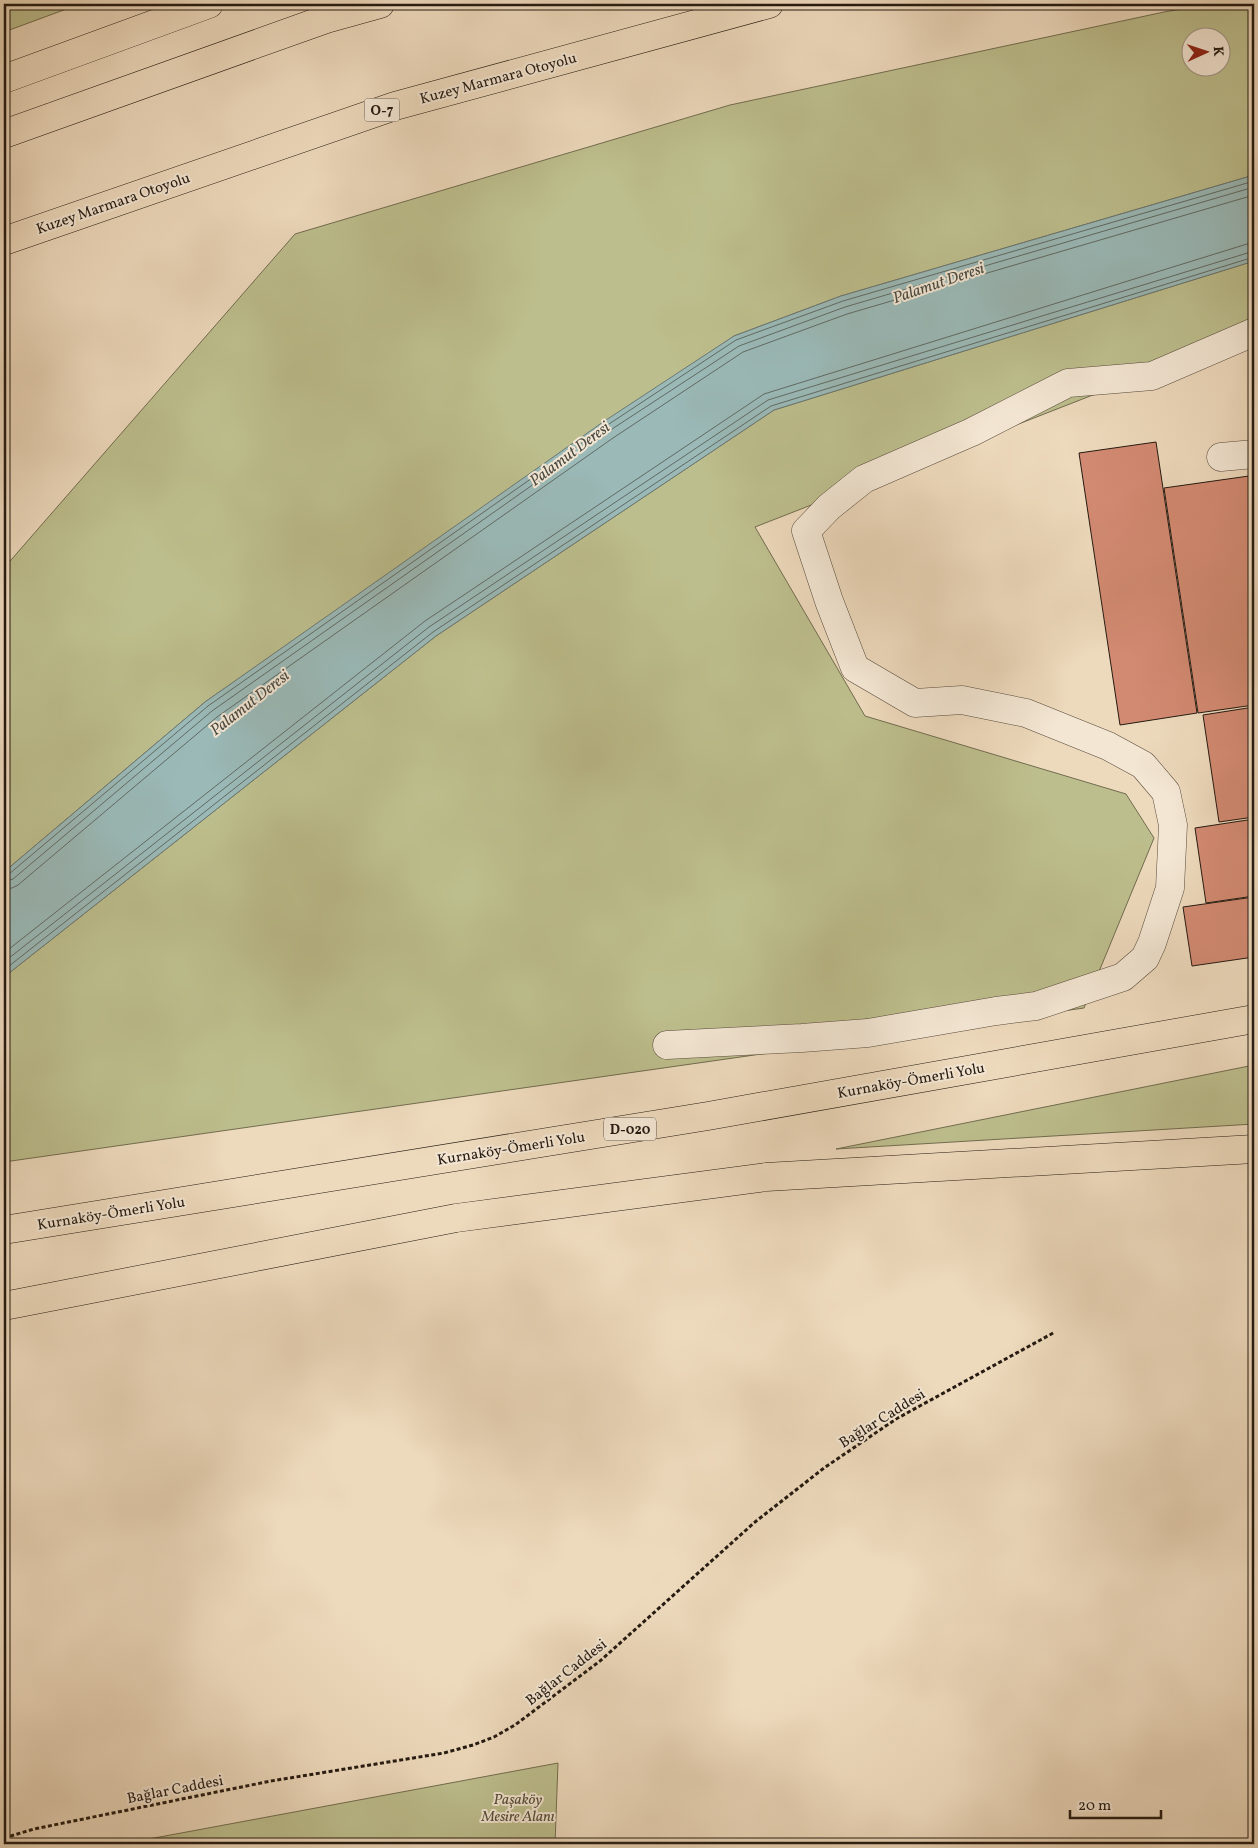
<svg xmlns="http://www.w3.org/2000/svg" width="1258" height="1848" viewBox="0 0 1258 1848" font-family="Vollkorn,serif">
<rect width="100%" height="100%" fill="#edd9bc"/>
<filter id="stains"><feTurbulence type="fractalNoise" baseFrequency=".004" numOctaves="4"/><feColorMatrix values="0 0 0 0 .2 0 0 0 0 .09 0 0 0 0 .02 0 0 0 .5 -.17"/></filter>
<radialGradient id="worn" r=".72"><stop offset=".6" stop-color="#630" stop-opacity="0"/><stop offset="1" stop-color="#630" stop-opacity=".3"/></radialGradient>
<!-- green -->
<g fill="#bdbe8d" stroke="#716c4f" fill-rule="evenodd">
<path d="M4,4H80L4,32Z"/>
<path d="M1211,4H1254V175L841,296L734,336L205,702L4,872V568L295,234L730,105L1164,12ZM1190,38H1220V68H1190Z"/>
<path d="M1254,261V332L755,527L865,716L1126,794L1154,838L1084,1008L4,1162V977L436,636L774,410Z"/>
<path d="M1254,1065V1124L836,1149Z"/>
<path d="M558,1763L555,1844H122Z"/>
</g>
<!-- water -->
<path fill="#9ab9b7" stroke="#6b7975" d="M1254,175V261L774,410L436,636L4,977V872L205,702L603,422L734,336L841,296Z"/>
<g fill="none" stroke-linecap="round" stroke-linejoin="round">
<!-- shore -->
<g stroke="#606a64" stroke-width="1">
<path d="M4,876L9,874L208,706L606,426L736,340L843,301L1254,181"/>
<path d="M4,882L13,879L212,711L609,431L739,346L845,307L1254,187"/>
<path d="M4,889L12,888L18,885L217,717L613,438L743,352L847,314L1254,195"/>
<path d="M4,953L425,621L764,394L1247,244L1254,243"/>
<path d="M4,962L429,627L768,400L1254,251"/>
<path d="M4,970L433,632L771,406L1254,257"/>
</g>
</g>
<!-- building -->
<g fill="#d28a72" stroke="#251a11">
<path d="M1156,442L1197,713L1120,725L1079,453Z"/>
<path d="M1249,476L1254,508V705L1198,713L1164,488Z"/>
<path d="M1254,707V817L1219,822L1203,715Z"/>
<path d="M1254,819V896L1206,903L1195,828Z"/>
<path d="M1254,897V957L1192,966L1183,907Z"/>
</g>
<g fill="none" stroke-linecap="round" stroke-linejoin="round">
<defs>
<g id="minor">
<path d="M1221,457L1254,454"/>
<path d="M667,1045L802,1038L868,1033L996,1011L1036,1006L1123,977L1145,958L1152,943L1170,888L1173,825L1166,792L1143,765L1108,746L1026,713L962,700L915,703L855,668L829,601L806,531L829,507L864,479L972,432L1068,383L1152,376L1254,332"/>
</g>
<g id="highway">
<path d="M4,79L209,4"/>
<path d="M4,134L326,19L380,4"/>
<path d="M4,241L395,106L769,4"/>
<path d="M4,1230L708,1116L1254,1019"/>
<path d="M4,1306L456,1218L766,1177L1254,1149"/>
</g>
</defs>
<!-- minor casing -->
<use href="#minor" stroke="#574a3c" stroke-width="29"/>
<!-- highway casing -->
<use href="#highway" stroke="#251a11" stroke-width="29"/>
<!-- path -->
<path stroke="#251a11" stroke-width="3" stroke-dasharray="4 2.5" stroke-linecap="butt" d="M4,1838L34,1829L271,1781L444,1753L473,1745L494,1737L515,1725L600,1661L755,1522L824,1468L896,1419L1055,1332"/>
<!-- minor -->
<use href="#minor" stroke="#f3e6d3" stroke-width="28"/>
<!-- highway -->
<use href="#highway" stroke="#edd9bc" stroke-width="28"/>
</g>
<g text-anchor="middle" stroke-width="4" stroke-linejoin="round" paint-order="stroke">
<!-- shield labels -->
<g fill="#f3e6d3" stroke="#63574b" stroke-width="1">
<rect x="364.5" y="98.5" width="35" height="23" rx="4"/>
<rect x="604" y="1117.5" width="52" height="23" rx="4"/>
</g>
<g font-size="14" font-weight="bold" fill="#251a11">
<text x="382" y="115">O-7</text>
<text x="630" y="1134">D-020</text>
</g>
<!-- street labels -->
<g font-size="15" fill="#251a11" stroke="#f3e6d3">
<text transform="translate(498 78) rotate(-15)" y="5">Kuzey Marmara Otoyolu</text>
<text transform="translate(113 203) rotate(-19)" y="5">Kuzey Marmara Otoyolu</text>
<text transform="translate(911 1080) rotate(-10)" y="5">Kurnaköy-Ömerli Yolu</text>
<text transform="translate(511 1148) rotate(-9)" y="5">Kurnaköy-Ömerli Yolu</text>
<text transform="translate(111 1213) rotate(-9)" y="5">Kurnaköy-Ömerli Yolu</text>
<text transform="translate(882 1418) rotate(-32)" y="5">Bağlar Caddesi</text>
<text transform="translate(566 1672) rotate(-38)" y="5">Bağlar Caddesi</text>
<text transform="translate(175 1789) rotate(-11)" y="5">Bağlar Caddesi</text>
</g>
<!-- park labels -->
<g font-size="15" font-style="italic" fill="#534b36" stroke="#f3e6d3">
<text x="518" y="1804">Paşaköy<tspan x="518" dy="17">Mesire Alanı</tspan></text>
</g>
<!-- water labels -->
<g font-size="16" font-style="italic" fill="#484a43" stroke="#f3e6d3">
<text transform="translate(938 282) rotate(-19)" y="6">Palamut Deresi</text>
<text transform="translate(569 453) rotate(-37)" y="6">Palamut Deresi</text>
<text transform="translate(249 702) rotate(-38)" y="6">Palamut Deresi</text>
</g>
</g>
<!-- margin -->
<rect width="1258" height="1848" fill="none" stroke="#edd9bc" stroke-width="20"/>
<rect x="5" y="5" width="1248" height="1838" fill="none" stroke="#251a11" stroke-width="2.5"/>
<rect x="10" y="10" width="1238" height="1828" fill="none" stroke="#251a11"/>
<!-- north arrow -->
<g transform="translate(1206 52) rotate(87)"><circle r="24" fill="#f3e6d3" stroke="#a19485"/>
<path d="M0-4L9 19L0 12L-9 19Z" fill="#8f2418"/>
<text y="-8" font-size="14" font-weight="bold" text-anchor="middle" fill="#251a11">K</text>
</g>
<!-- scale -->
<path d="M1070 1810v8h91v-8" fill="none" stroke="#251a11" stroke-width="2.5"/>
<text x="1078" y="1810" font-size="15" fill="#251a11" stroke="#f3e6d3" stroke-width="4" paint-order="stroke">20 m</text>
<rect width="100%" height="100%" filter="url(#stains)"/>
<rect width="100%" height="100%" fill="url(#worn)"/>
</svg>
